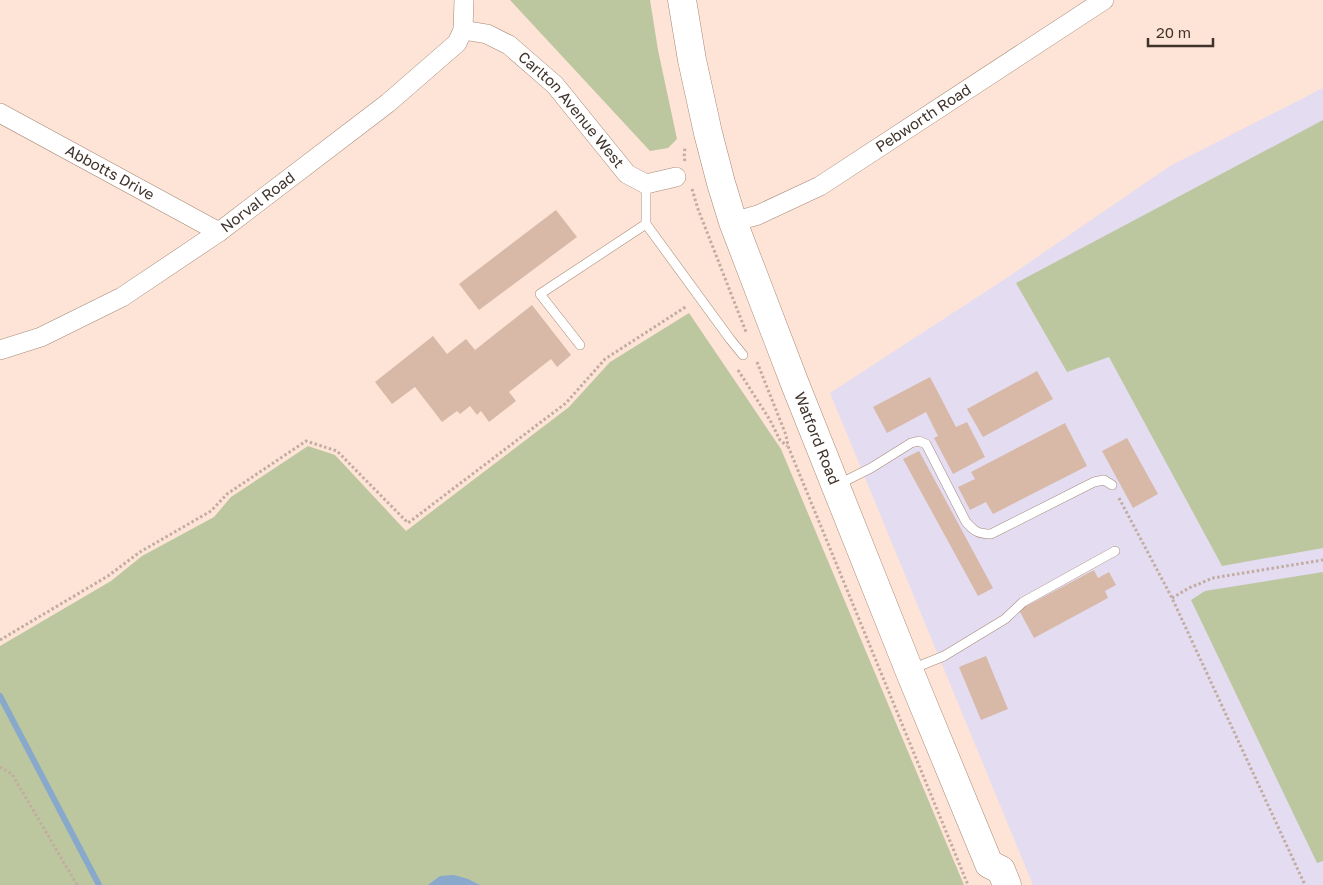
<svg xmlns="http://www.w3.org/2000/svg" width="1323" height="885" viewBox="0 0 1323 885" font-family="'Golos Text',sans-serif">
<rect width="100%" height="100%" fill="#fee4d6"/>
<!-- education -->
<path fill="#e4dcf1" d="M1323,88V885H1033L830,393L1008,277L1170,166Z"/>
<!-- green -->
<g fill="#bdc79f">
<path d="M510,0H650L658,50L677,139L668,148L650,151Z"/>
<path d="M1323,120V548L1222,566L1109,357L1067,372L1016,283Z"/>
<path d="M689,313L781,449L964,885H0V646L111,581L142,556L214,517L231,497L308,446L335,455L406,531L569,407L610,362Z"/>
<path d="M1323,572V861L1317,863L1191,600L1205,591Z"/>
</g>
<!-- water -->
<path fill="#88a9cc" d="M454,875L468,879L480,885H428L440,876Z"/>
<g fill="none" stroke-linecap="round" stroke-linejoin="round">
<!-- stream -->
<path stroke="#88a9cc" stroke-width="6" d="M0,696L99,885"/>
</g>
<!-- building -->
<g fill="#d8b9a8">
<path d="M556,210L577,237L479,310L459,284Z"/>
<path d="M532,305L571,355L557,367L551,359L509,392L516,401L489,422L481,411L477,415L470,406L460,414L457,411L442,422L415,387L392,404L375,382L433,336L447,354L466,339L475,350Z"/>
<path d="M1037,371L1053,399L983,437L967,409Z"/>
<path d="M930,377L956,427L967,422L985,457L953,474L934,438L938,436L926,412L887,433L873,407Z"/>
<path d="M1065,423L1087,466L993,514L986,502L970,510L958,487L975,479L971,472Z"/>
<path d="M1127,438L1158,494L1133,508L1102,451Z"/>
<path d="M919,451L993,588L978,596L903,459Z"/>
<path d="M1094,570L1098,578L1109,572L1116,585L1105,591L1108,598L1034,638L1019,610Z"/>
<path d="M986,656L1008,709L981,720L959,667Z"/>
</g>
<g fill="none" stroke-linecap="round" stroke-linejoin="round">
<defs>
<g id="lane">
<path d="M646,184V224L730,339L743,355"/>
<path d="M580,345L540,294L646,224"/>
<path d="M839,484L871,468L911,443L919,441L926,444L966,522C974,531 978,534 991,534L1094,482L1104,480L1112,485"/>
<path d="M912,669L944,656L1005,619L1023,602L1115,551"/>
</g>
<g id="street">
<path id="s1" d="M463,30L487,34L509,45L555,85L627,174L646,184L676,177"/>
<path id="s2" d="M0,113L219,232"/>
<path id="s3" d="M733,222L758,215L820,186L1104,0"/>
<path id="s4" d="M0,350L41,337L122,297L219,232L388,103L457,43L463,30L464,0"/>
</g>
<g id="primary">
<path id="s5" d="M682,0L692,60L708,133L721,183L733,222L795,384L909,670L989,864L1001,870L1007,885"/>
</g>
</defs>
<!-- lane casing -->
<use href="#lane" stroke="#a58978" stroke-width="10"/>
<!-- street casing -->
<use href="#street" stroke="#a58978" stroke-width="20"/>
<!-- primary casing -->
<use href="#primary" stroke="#a58978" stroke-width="29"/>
<!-- path -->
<g stroke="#c2aca1" stroke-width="3" stroke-dasharray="2.5 2.5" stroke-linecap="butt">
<path d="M685,161L684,157L685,147"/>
<path d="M692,189L698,209L746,332"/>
<path d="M757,362L786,435L788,446L968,885"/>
<path d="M738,370L770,420L780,440L787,446"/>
<path d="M1119,498L1172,598L1305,885"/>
<path d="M1172,598L1189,588L1213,578L1323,560"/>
<path d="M0,640L108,576L140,552L211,511L227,494L306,441L337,451L408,523L566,403L605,359L687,306"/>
<path d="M0,767L12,774L77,885"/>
</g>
<!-- lane -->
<use href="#lane" stroke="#fff" stroke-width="9"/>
<!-- street -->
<use href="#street" stroke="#fff" stroke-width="19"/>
<!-- primary -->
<use href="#primary" stroke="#fff" stroke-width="28"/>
</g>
<g text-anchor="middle" stroke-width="4" stroke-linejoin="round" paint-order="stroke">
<!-- street labels -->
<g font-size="15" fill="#3f332c" stroke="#fee4d6">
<text dy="5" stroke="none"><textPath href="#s1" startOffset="139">Carlton Avenue West</textPath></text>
<text dy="5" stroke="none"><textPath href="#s3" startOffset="218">Pebworth Road</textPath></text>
<text dy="5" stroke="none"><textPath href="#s2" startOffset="125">Abbotts Drive</textPath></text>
<text dy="5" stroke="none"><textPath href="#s4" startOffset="299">Norval Road</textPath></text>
<text dy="5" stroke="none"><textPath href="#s5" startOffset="460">Watford Road</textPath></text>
</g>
</g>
<!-- scale -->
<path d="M1148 38v8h65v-8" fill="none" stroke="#3f332c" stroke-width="2.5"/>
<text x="1156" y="38" font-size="15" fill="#3f332c" stroke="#fee4d6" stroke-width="4" paint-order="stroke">20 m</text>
</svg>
